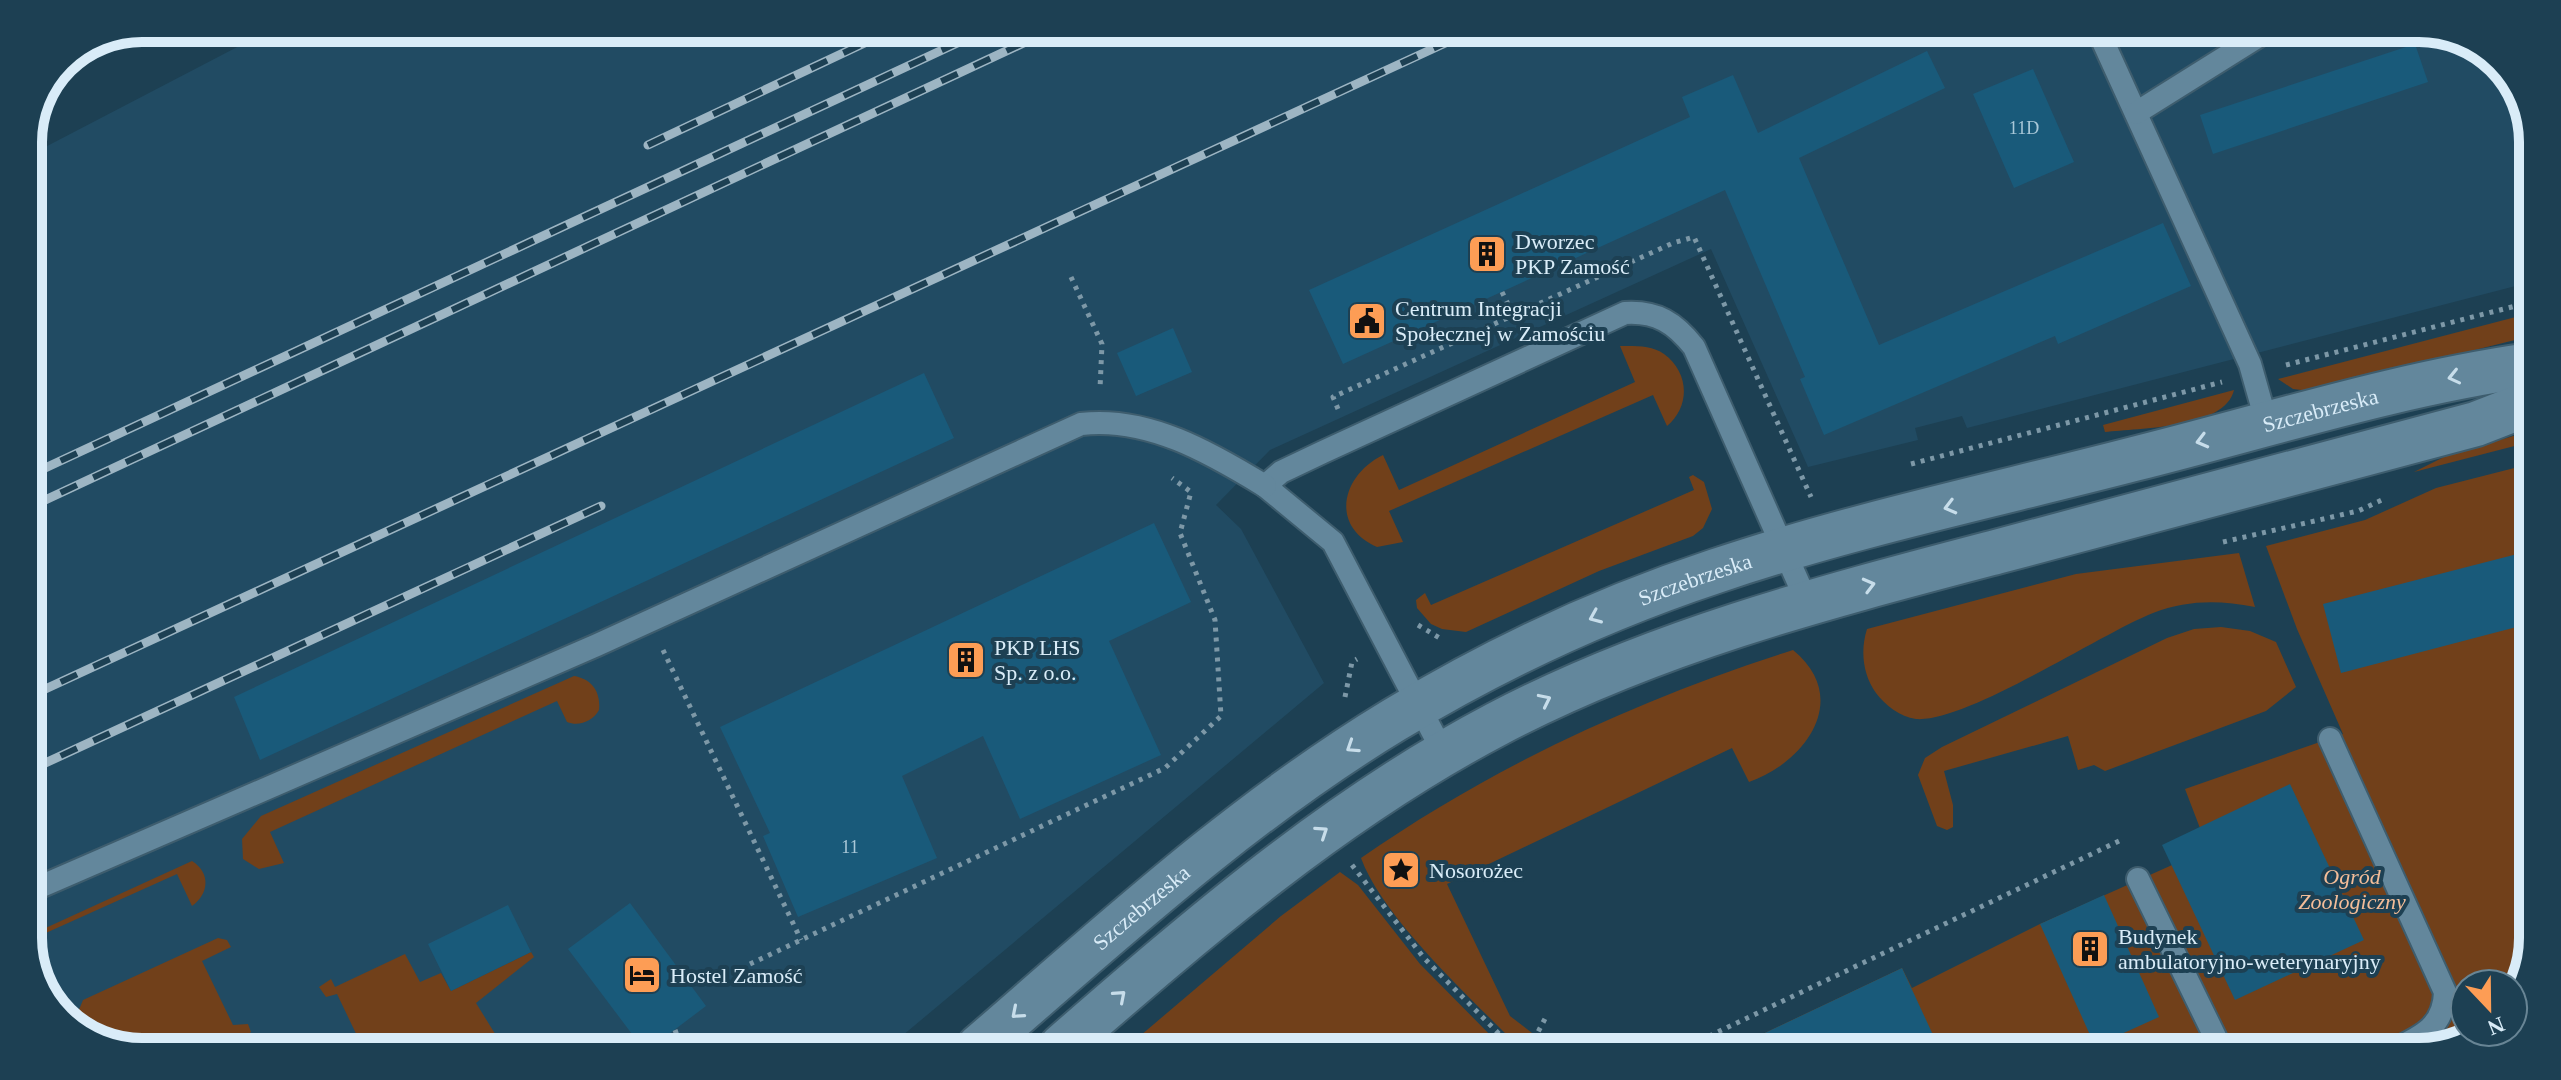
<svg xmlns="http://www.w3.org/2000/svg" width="2561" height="1080" viewBox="0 0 2561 1080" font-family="'Times New Roman',serif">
<rect width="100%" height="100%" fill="#1d4053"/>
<!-- built -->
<path fill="#214b63" d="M274,28L2462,36L2510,73L2533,134L2531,282L1967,428L1962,416L1915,428L1918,440L1808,467L1711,249L1270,450L1216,505L1241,529L1324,683L890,1046L99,1044L51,1007L28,946V156Z"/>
<!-- green -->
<g fill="#71401a">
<path d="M2531,313V336L2310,391L2293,389L2278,379Z"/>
<path d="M1620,346C1634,346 1652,345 1664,354C1690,373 1690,407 1667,426L1653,395L1389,511L1403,542L1377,547C1329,526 1342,475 1383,455L1399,490L1635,382Z"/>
<path d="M2234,390C2225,429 2139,428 2105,432L2103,425Z"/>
<path d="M2530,431V442L2414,472L2446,456Z"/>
<path d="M2530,464L2525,981L2513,996V984H2465V1032L2483,1033L2420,1052L1731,1049L1902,968L1912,988L2040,924L2208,849L2185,789L2343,734L2297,629L2266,546L2365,520L2436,488Z"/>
<path d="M1693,475L1704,482L1712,509L1703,528L1693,536L1599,571L1466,632L1442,629L1431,624L1417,608L1416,600L1425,593L1431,605L1694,490L1689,477Z"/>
<path d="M2239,553L2255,607C2218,600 2188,600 2153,613C2098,635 1966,723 1916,719C1900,717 1885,705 1876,693C1863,675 1860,651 1867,629L2076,574Z"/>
<path d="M2221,627L2250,631L2276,642L2296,687L2266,711L2105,771L2094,765L2078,770L2068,736L1944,771L1953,805V827L1947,830L1937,826L1918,775L1925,758L1942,747L2167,638L2194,629Z"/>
<path d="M1793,650C1852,698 1806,762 1749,782L1732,748L1447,884L1510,1016L1532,1033L1521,1049C1474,1001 1383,919 1361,858C1495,765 1639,699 1793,650Z"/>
<path d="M574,676C592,679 601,692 599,710C593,721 579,727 567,722L557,701L270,832L284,863L259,869L243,859L242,839L261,816Z"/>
<path d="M192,861C211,873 209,894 192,906L177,874L28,941V936Z"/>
<path d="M1340,872L1358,885L1420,964L1504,1049L1127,1047L1281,916Z"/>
<path d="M218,938L227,940L231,947L202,961L233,1025L248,1024L251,1032L241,1041L242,1044H99L83,1032L76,1017L83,1000Z"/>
<path d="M531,952L534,957L476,1003L502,1045L361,1044L337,994L326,997L319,987L331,979L335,987L405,954L420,982L441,973L451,991Z"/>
</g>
<!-- building -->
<g fill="#195a7a">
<path d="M2415,44L2428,82L2213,154L2200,115Z"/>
<path d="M1927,51L1945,88L1799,158L1879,345L2163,223L2191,286L2058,344L2055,336L1824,435L1800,379L1805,377L1725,190L1343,364L1309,290L1690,117L1682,97L1733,75L1758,133Z"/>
<path d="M2033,69L2074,162L2014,188L1973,94Z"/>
<path d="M1173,328L1192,372L1136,396L1117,353Z"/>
<path d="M924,373L954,438L260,760L234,697Z"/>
<path d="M1154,523L1191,602L1109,641L1161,755L1020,819L983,736L902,776L937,858L798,917L763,836L770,833L720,727Z"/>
<path d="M2529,551L2528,624L2341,673L2323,604Z"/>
<path d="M2290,784L2364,940L2235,1000L2162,845Z"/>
<path d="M2104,895L2159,1017L2095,1046L2040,924Z"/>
<path d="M630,903L706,1006L653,1046H641L568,949Z"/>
<path d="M508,905L531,952L451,991L428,944Z"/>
<path d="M1902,968L1940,1050L1731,1049Z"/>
</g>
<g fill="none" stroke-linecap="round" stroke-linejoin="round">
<defs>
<g id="service">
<path d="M2100,35L2250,364L2267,424"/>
<path d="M2136,113L2259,36"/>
<path d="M2330,739L2445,992C2444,1029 2418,1038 2389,1052"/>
<path d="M1444,754L1333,542L1265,486L1281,472L1323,452L1625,313C1657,311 1675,323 1694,347L1807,602"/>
<path d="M2138,879L2222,1051"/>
<path d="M28,892L597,645L1081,424C1148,416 1211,453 1265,486"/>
</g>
<g id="tertiary">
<path id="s1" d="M979,1047C1112,932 1242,812 1394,720C1495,659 1604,608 1716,571C1852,525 1995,495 2134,459C2266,426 2396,384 2530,365"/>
<path d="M1061,1047C1199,927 1335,809 1497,724C1655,641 1825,597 1996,552C2156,510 2316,467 2476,424L2530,403"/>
</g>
</defs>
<!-- service casing -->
<use href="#service" stroke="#3e5d6e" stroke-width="26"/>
<!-- tertiary casing -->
<use href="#tertiary" stroke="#3e5d6e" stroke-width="48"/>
<!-- path -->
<g stroke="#7d98a7" stroke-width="5" stroke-dasharray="4 6" stroke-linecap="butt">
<path d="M1071,277L1102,344L1100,389"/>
<path d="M1502,292L1513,314"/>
<path d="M2286,365L2531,302"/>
<path d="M1338,409L1333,397L1673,243L1694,237L1811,497"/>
<path d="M1911,464L2222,382"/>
<path d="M2223,542L2358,511L2386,498"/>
<path d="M1418,625L1443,640"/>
<path d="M663,650L801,940"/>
<path d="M1345,697L1352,662L1357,659"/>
<path d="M1352,865L1424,958L1514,1049"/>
<path d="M750,964L1165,768L1221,716L1215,620L1180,533L1191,492L1172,478"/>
<path d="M675,1030L681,1046"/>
<path d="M1529,1049L1547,1015"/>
<path d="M1682,1049L2119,841"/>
</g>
<!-- service -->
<use href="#service" stroke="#63879c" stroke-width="22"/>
<!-- tertiary -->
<use href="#tertiary" stroke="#63879c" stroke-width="44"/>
<defs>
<g id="rail">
<path d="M648,145L890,31"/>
<path d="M28,476L983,31"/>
<path d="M28,508L1049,31"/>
<path d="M28,697L1467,33"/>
<path d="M28,771L601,506"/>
</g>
</defs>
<!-- rail casing -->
<use href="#rail" stroke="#9db5c3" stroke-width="9"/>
<!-- rail -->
<use href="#rail" stroke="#1d4053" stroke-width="6" stroke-dasharray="18" stroke-linecap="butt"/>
</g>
<!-- one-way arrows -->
<defs><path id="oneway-chevron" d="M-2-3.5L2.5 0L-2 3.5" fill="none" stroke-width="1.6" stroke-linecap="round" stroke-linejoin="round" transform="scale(2)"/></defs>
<g stroke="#c7ddea">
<use href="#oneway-chevron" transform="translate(2454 377) rotate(167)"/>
<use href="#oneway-chevron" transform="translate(2202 441) rotate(165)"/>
<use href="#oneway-chevron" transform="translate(1950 507) rotate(165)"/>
<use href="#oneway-chevron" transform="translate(1869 585) rotate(-15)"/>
<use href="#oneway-chevron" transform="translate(1595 617) rotate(157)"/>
<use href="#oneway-chevron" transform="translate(1545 700) rotate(-26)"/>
<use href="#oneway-chevron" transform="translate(1352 747) rotate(147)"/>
<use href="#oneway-chevron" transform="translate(1322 832) rotate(-34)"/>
<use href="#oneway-chevron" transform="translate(1120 996) rotate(-41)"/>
<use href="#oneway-chevron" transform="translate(1017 1013) rotate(139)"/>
</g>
<!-- icons -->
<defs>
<symbol id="building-square" viewBox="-11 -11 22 22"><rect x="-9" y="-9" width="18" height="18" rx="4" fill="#fd9d55" stroke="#1d4053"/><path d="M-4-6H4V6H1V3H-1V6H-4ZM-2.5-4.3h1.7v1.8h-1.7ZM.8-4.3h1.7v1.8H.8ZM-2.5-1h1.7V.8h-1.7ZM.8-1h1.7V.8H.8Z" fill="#111"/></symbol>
<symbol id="civic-square" viewBox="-11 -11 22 22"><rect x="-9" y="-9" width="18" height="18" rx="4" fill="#fd9d55" stroke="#1d4053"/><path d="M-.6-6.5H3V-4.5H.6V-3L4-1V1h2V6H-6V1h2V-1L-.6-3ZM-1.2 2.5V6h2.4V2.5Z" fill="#111"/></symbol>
<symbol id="sight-square" viewBox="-11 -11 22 22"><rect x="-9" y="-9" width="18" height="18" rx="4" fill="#fd9d55" stroke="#1d4053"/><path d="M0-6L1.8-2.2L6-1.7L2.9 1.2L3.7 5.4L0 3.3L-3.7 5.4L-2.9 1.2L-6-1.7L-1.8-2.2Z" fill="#111"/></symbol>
<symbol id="hotel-square" viewBox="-11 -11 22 22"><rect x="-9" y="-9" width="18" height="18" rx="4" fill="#fd9d55" stroke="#1d4053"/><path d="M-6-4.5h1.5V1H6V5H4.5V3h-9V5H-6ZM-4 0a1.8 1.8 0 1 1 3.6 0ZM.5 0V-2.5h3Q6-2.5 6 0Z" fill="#111"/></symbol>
</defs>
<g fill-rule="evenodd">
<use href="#building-square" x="1465" y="232" width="44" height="44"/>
<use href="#civic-square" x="1345" y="299" width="44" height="44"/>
<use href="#building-square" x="944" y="638" width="44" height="44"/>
<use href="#sight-square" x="1379" y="848" width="44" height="44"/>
<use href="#building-square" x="2068" y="927" width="44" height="44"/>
<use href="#hotel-square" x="620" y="953" width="44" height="44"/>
</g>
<g text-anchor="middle" stroke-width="8" stroke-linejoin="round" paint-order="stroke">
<!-- number labels -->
<g font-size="18" fill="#a9c8d8">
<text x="2024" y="134">11D</text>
<text x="850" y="853">11</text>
</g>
<!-- poi labels -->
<g font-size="22" fill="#d9ecf8" stroke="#1d4053" text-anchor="start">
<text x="1515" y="249">Dworzec<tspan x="1515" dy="25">PKP Zamość</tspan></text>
<text x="1395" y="316">Centrum Integracji<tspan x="1395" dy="25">Społecznej w Zamościu</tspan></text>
<text x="994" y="655">PKP LHS<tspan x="994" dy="25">Sp. z o.o.</tspan></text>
<text x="1429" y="878">Nosorożec</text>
<text x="2118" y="944">Budynek<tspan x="2118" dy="25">ambulatoryjno-weterynaryjny</tspan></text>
<text x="670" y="983">Hostel Zamość</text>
</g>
<!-- street labels -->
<g font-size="22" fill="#d9ecf8" stroke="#1d4053">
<text dy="8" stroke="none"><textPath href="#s1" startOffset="1510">Szczebrzeska</textPath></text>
<text dy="8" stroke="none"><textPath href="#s1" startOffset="862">Szczebrzeska</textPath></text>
<text dy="8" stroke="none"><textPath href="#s1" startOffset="214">Szczebrzeska</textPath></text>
</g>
<!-- park labels -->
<g font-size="22" font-style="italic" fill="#f3bd99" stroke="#1d4053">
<text x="2352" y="884">Ogród<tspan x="2352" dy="25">Zoologiczny</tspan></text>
</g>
</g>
<!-- crop -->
<path d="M0 0H2561V1080H0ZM142 42H2419A100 100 0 0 1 2519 142V938A100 100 0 0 1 2419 1038H142A100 100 0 0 1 42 938V142A100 100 0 0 1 142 42Z" fill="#1d4053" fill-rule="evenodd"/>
<path fill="none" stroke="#d9ecf8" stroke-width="10" d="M142 42H2419A100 100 0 0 1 2519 142V938A100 100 0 0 1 2419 1038H142A100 100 0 0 1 42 938V142A100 100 0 0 1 142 42Z"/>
<!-- north arrow -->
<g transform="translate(2489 1008) rotate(158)"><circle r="38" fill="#1d4053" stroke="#688595" stroke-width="2"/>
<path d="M0-6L14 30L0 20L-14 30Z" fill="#fd9d55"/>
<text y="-12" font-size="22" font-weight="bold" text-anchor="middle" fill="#d9ecf8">N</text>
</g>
</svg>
